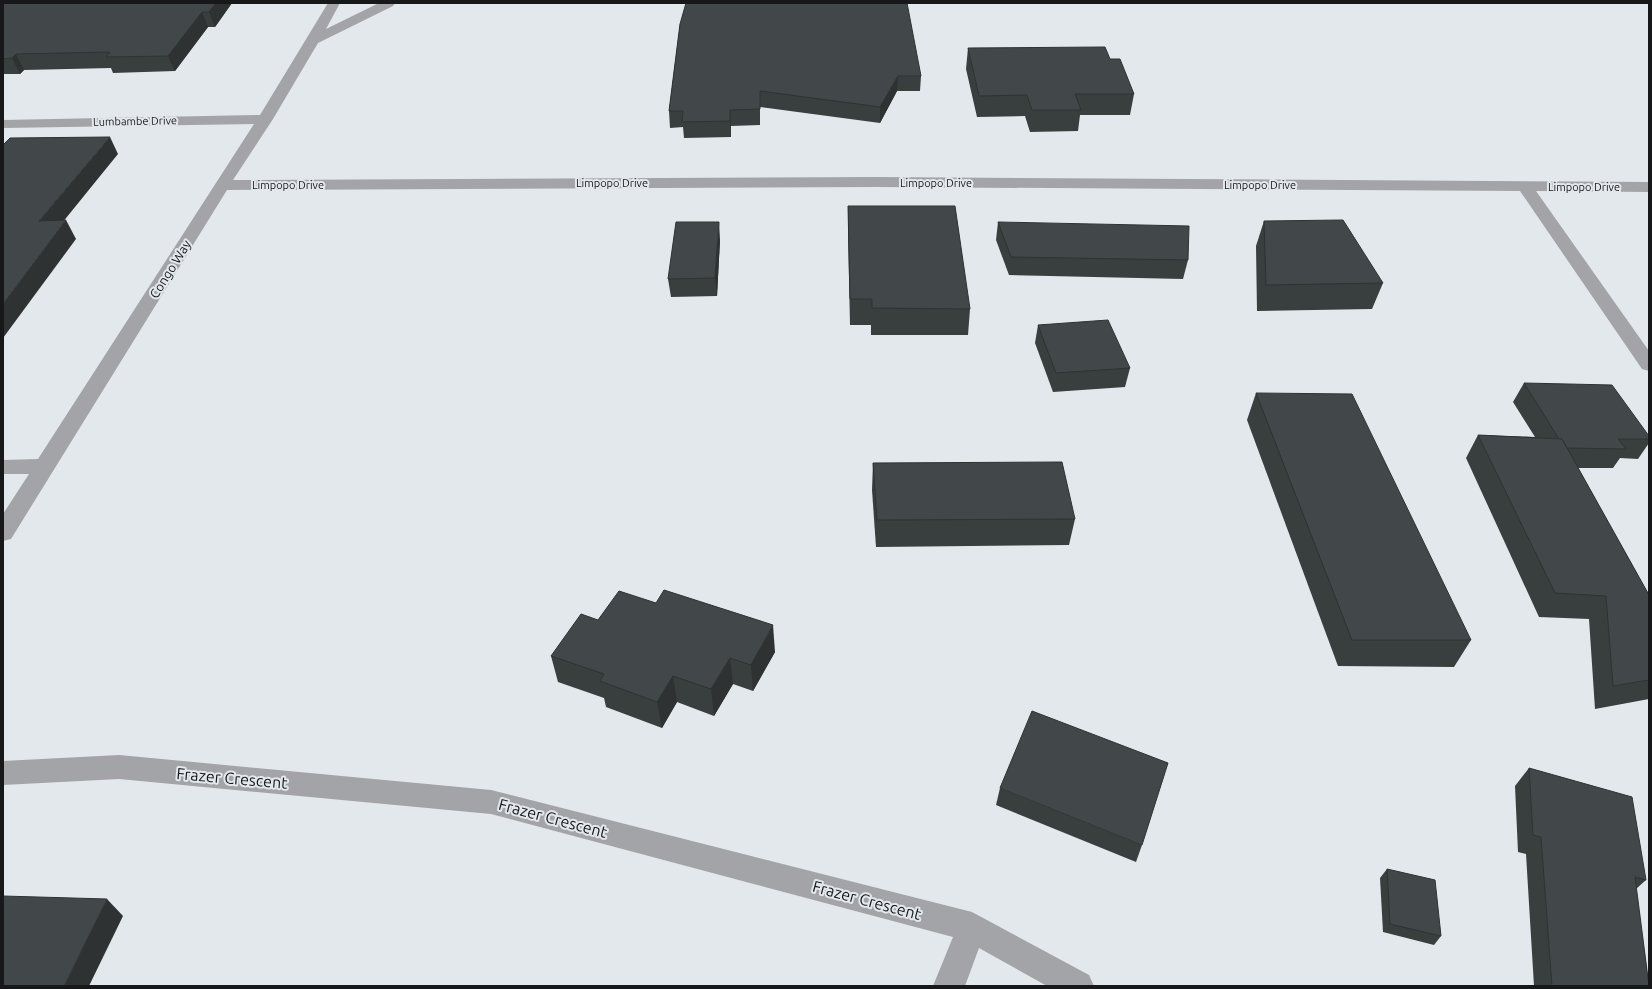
<svg xmlns="http://www.w3.org/2000/svg" width="1652" height="989" viewBox="0 0 1652 989" font-family="Ubuntu,sans-serif">
<rect width="100%" height="100%" fill="#e3e8ec"/>
<g fill="none" stroke-linecap="round" stroke-linejoin="round">
<!-- minor -->
<g fill="#a3a4a7" fill-rule="evenodd">
<path d="M328,3H340L326,29L379,3H395L393,6L318,43L273,119L233,180L875,177L1649,182V192L1536,191L1649,351V371L1642,369L1520,191L875,187L227,190L11,539L3,541V514L29,474H3V460L38,459L254,124L3,128V120L260,115Z"/>
<path d="M119,755L491,790L972,912L1089,975L1094,986H1047L979,948L965,986H933L953,937L491,814L119,779L3,785V761Z"/>
</g>
</g>
<!-- wall -->
<g fill="#393e3f">
<path d="M3,3H232L215,27H208L175,71L113,73L111,68L24,70L20,74H3Z"/>
<path d="M680,24L921,76L920,91H897L880,123L760,107V125L731,126V137L684,138L683,127L670,128L669,111Z"/>
<path d="M968,48L1110,59L1134,94L1130,115H1080L1078,131L1030,132L1025,116L977,117L966,69Z"/>
<path d="M848,206L970,309L968,335H871V325H850L848,231Z"/>
<path d="M1264,221L1383,283L1372,309L1257,311L1256,246Z"/>
<path d="M998,222L1188,260L1183,279L1009,275L996,240Z"/>
<path d="M720,240L717,296L671,297L668,279Z"/>
<path d="M1038,325L1130,368L1125,387L1053,392L1035,343Z"/>
<path d="M1524,383L1649,436V443L1638,459L1620,458L1613,468H1578L1649,595V699L1595,709L1589,619L1539,617L1466,458L1478,435L1535,437L1513,402Z"/>
<path d="M1256,393L1471,640L1454,667L1338,666L1247,420Z"/>
<path d="M873,463L1075,519L1069,545L876,547L872,490Z"/>
<path d="M598,620L775,652L753,691L733,684L714,716L677,702L662,728L606,707L604,698L558,682L551,656Z"/>
<path d="M1529,768L1646,880L1636,889L1649,986H1534L1526,854L1518,852L1515,786Z"/>
<path d="M1000,788L1142,845L1136,862L996,805Z"/>
<path d="M1387,869L1441,936L1434,945L1383,932L1380,878Z"/>
</g>
<!-- shaded-wall -->
<g fill="#2e3233">
<path d="M216,3H232L215,27L209,12Z"/>
<path d="M202,12L208,27L175,71L168,56Z"/>
<path d="M16,54L24,70L20,74L12,58Z"/>
<path d="M898,76L897,91L880,123V107Z"/>
<path d="M730,110L731,126V137L730,121Z"/>
<path d="M110,137L118,154L49,239L39,221Z"/>
<path d="M66,220L76,239L3,338V304Z"/>
<path d="M719,222L720,240L717,296L715,278Z"/>
<path d="M773,625L775,652L753,691L751,665Z"/>
<path d="M730,658L733,684L714,716L711,689Z"/>
<path d="M673,676L677,702L662,728L657,702Z"/>
<path d="M107,899L123,916L89,986H64Z"/>
</g>
<!-- building -->
<g fill="#424849" stroke="#2e3233">
<path d="M3,3H216L209,12H202L168,56L106,57L110,52L16,54L12,58L3,59Z"/>
<path d="M686,3H899V4V3H907L921,76H898L880,107L760,91V109L730,110V121L682,122L683,111H669L680,24Z"/>
<path d="M1105,47L1110,59H1120L1134,94H1075L1081,110H1032L1027,95L979,96L968,48Z"/>
<path d="M110,137L39,221L66,220L3,304V145L10,138Z"/>
<path d="M848,206H955L970,309L872,308V299H850Z"/>
<path d="M1343,220L1383,283L1266,285L1264,221Z"/>
<path d="M676,222H719L715,278L668,279Z"/>
<path d="M998,222L1189,226L1188,260L1011,257Z"/>
<path d="M1108,320L1130,368L1056,373L1038,325Z"/>
<path d="M1524,383L1612,385L1649,436V439H1618L1626,449L1567,448L1562,439H1559Z"/>
<path d="M1256,393L1352,394L1471,640H1352Z"/>
<path d="M1478,435L1562,439L1649,595V680L1613,686L1606,596L1555,593Z"/>
<path d="M1062,462L1075,519L877,520L873,463Z"/>
<path d="M664,590L773,625L751,665L730,658L711,689L673,676L657,702L600,681L604,674L551,656L581,614L598,620L619,591L656,603Z"/>
<path d="M1032,711L1168,763L1142,845L1000,788Z"/>
<path d="M1529,768L1632,797L1646,880L1635,877L1649,986H1552L1541,837L1533,835Z"/>
<path d="M1387,869L1435,880L1441,936L1390,924Z"/>
<path d="M3,896L107,899L64,986H3Z"/>
</g>
<g text-anchor="middle" stroke-width="4" stroke-linejoin="round" paint-order="stroke">
<!-- far-street labels -->
<g font-size="11" fill="#16181a" stroke="#e3e8ec">
<text transform="translate(135 121) rotate(-1)" y="4">Lumbambe Drive</text>
<text x="612" y="187">Limpopo Drive</text>
<text x="936" y="187">Limpopo Drive</text>
<text x="288" y="189">Limpopo Drive</text>
<text x="1260" y="189">Limpopo Drive</text>
<text x="1584" y="191">Limpopo Drive</text>
</g>
<!-- street labels -->
<g font-size="13" fill="#16181a" stroke="#e3e8ec">
<text transform="translate(170 269) rotate(-58)" y="5">Congo Way</text>
</g>
<!-- near-street labels -->
<g font-size="16" fill="#16181a" stroke="#e3e8ec">
<text transform="translate(232 778) rotate(5)" y="6">Frazer Crescent</text>
<text transform="translate(553 818) rotate(15)" y="6">Frazer Crescent</text>
<text transform="translate(867 900) rotate(15)" y="6">Frazer Crescent</text>
</g>
</g>
<!-- border -->
<rect width="1652" height="989" fill="none" stroke="#16181a" stroke-width="8"/>
</svg>
